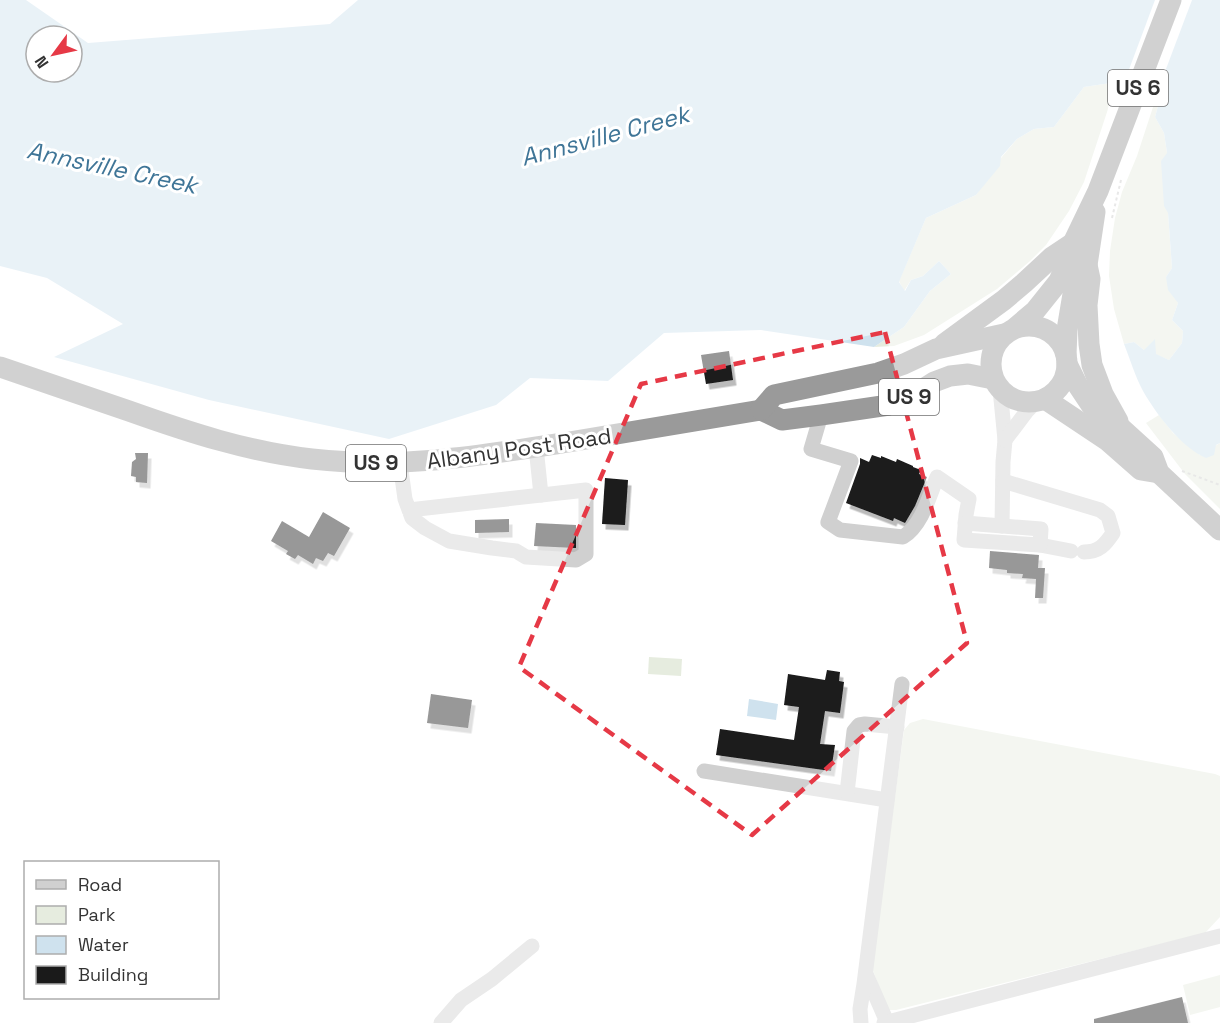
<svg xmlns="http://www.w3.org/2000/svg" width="1220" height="1023" viewBox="0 0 1220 1023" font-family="'Space Grotesk',sans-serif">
<defs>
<filter id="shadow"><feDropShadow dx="3.5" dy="5.5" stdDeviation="0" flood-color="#0004"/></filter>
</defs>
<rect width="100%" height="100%" fill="#fff"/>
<!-- green -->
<g fill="#e6ecdf">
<path d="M1111,83L1108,109L1084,182L1069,211L1046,245L1030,261L997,289L924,335L894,346L874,347L904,327L930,291L951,274L939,261L923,276L911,280L904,291L899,281L926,218L976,195L1001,158L1017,139L1034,129L1054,127L1084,87Z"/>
<path d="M1154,104L1158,106L1155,117L1164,133L1167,153L1168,213L1172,268L1166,277L1178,303L1172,320L1183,331L1182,343L1169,360L1144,350L1134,342L1124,344L1114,309L1109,276L1110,251L1115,218L1122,192L1137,156Z"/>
<path d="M1159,415L1173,433L1200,455L1220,443V509L1185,474L1146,423Z"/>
<path d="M649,657L682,659L681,676L648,674Z"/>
<path d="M923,719L1215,774L1220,776V917L1205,933L896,1010H888L872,968L904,730L910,723Z"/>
<path d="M1220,975V1007L1190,1015L1183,985Z"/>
</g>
<!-- water -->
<g fill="#cfe2ee" fill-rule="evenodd">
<path d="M0,0H26L88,43L330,24L358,0H1220V443L1216,445L1214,455L1206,458C1182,448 1156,414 1143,391C1135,376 1130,359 1124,344L1134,342L1144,350L1155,339L1156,354L1169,360L1182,343L1183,331L1172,320L1178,303L1168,290L1166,277L1172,268L1168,213L1164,206L1161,161L1167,153L1164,133L1155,117L1158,106L1111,83L1084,87L1054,127L1034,129L1017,139L1001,157L1000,166L976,195L926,218L899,282L905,291L911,280L923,276L939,261L951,274L930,291L904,327L874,347L761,330L664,333L608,381L530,378L496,405L389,439L209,400L54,357L123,324L47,278L0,266ZM36,36H72V72H36Z"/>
<path d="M749,699L778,704L776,720L747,716Z"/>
</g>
<!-- pier -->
<path fill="#fff" d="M1155,0H1192L1152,106L1121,91Z"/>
<!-- building -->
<g fill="#1a1a1a" filter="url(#shadow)">
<path d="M729,351L733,380L706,384L701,355Z"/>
<path d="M135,453H148L147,483L136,482V477L131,476L132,462L136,459Z"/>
<path d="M872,455L881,458V456L896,462L897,459L913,466V467L921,470L919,474L927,477L915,506L905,523L894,518L893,521L846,503L860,464V458L869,462Z"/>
<path d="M605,478L628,480L625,525L602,524Z"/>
<path d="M323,512L350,528L334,556L328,553L323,561L316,558L313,564L298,555L295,559L286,554L288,551L271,541L282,521L309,537Z"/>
<path d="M509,519V532L475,533V520Z"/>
<path d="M536,523L576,525V548L534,546Z"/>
<path d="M990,551L1039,555L1038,568H1045L1043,598H1035L1036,579L1022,578L1023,574L1007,573V570L989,568Z"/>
<path d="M827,670L840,672L839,681L844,682L840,713L825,711L820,744L835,745L831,771L716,755L720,729L794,740L799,707L784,705L788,674L825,680Z"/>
<path d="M431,694L472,700L468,728L427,723Z"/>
<path d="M1182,997L1188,1023H1094V1019Z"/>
</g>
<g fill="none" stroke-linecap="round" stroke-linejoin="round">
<!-- path -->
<g stroke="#cdcdcd" stroke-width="2" stroke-dasharray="3 3" stroke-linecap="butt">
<path d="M1112,218L1121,180"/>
<path d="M1182,471L1220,485"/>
</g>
<!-- minor -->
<g stroke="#d0d0d0" stroke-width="15">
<path d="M1000,389L1005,440L1003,462L1002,526"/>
<path d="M821,415L811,449L851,461L828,522L840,530L903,537C922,525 929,497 937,477L969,499L966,515L964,540L1040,545L1071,551"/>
<path d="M1005,440L1027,411L1036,402"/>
<path d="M536,447L541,495"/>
<path d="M400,463L405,499L412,518L425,528L449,541L492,548L516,551L526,557L576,560L586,554V490L409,510"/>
<path d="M1003,481L1100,510L1108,516L1113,533C1105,545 1099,552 1084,552"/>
<path d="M965,523L1041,529L1040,545"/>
<path d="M704,771L887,800"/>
<path d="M847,793L854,731L859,725L865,724L897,727"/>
<path d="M866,974L887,1022"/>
<path d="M441,1023L461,1000L492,979L532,946"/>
<path d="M861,1023L860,1009L864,984L902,684"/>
<path d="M884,1023L1220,936"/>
</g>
<!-- highway -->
<g stroke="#9a9a9a" stroke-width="21">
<path d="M1087,265L1090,279L1087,305L1089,344L1092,365L1103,394L1118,421"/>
<circle cx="1029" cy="364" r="38"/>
<path d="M1015,328L1035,311L1059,281L1069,257L1073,243L1098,191L1171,0"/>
<path d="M944,344L1004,300L1024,283L1052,257L1073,243"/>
<path d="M1066,355L1067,330L1076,276L1087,265L1095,212"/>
<path d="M1067,364L1077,384L1091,405L1101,414L1120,427L1153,457L1159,473L1220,530"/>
<path d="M0,367C43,382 86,396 129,411C188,432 249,452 312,459C403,469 480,456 569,442C633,431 697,421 761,410L782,420L821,415L889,405L912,396L934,382L950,376L968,374L993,379"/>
<path d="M1045,399L1108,441L1141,470L1159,473"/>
<path d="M761,410L774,395L878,373L904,364L936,349L1004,334"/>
</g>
</g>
<!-- marked area -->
<path d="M0 0H1220V1023H0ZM885,332L967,643L752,835L519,667L641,384Z" fill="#fff" fill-opacity=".55" fill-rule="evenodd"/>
<path fill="none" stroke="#e63946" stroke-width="4.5" stroke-dasharray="12 8" stroke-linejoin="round" d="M885,332L967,643L752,835L519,667L641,384Z"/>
<g text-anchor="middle" stroke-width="6" stroke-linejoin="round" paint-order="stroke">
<!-- shield labels -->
<g fill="#fff" stroke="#707070" stroke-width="1.5">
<rect x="1108" y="70" width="60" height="36" rx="4.5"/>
<rect x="879" y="379" width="60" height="36" rx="4.5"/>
<rect x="346" y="445" width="60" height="36" rx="4.5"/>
</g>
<g font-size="21" font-weight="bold" fill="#333">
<text x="1138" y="95">US 6</text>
<text x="909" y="404">US 9</text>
<text x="376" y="470">US 9</text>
</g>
<!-- street labels -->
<g font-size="22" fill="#333" stroke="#fff">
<text transform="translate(519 448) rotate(-8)" y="8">Albany Post Road</text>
</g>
<!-- water labels -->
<g font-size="24" font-style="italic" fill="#3f7597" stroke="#fff">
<text transform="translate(605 136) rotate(-15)" y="8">Annsville Creek</text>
<text transform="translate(112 168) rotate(12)" y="8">Annsville Creek</text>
</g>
</g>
<!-- legend -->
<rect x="24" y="861" width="195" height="138" fill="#ffffff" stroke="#adadad" stroke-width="1.5"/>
<rect x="36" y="880" width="30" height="9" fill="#d0d0d0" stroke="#adadad" stroke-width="1.5"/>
<text x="78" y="891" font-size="18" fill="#333333">Road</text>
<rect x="36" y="906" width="30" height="18" fill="#e6ecdf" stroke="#adadad" stroke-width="1.5"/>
<text x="78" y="921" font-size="18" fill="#333333">Park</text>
<rect x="36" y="936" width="30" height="18" fill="#cfe2ee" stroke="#adadad" stroke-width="1.5"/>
<text x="78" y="951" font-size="18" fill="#333333">Water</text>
<rect x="36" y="966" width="30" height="18" fill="#1a1a1a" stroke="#adadad" stroke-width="1.5"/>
<text x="78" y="981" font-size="18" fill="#333333">Building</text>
<!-- north arrow -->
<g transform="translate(54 54) rotate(237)"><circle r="28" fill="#ffffff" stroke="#adadad" stroke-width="1.5"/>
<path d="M0-4.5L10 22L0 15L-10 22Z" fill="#e63946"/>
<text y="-9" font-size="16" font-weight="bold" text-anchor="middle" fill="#333333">N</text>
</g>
</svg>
